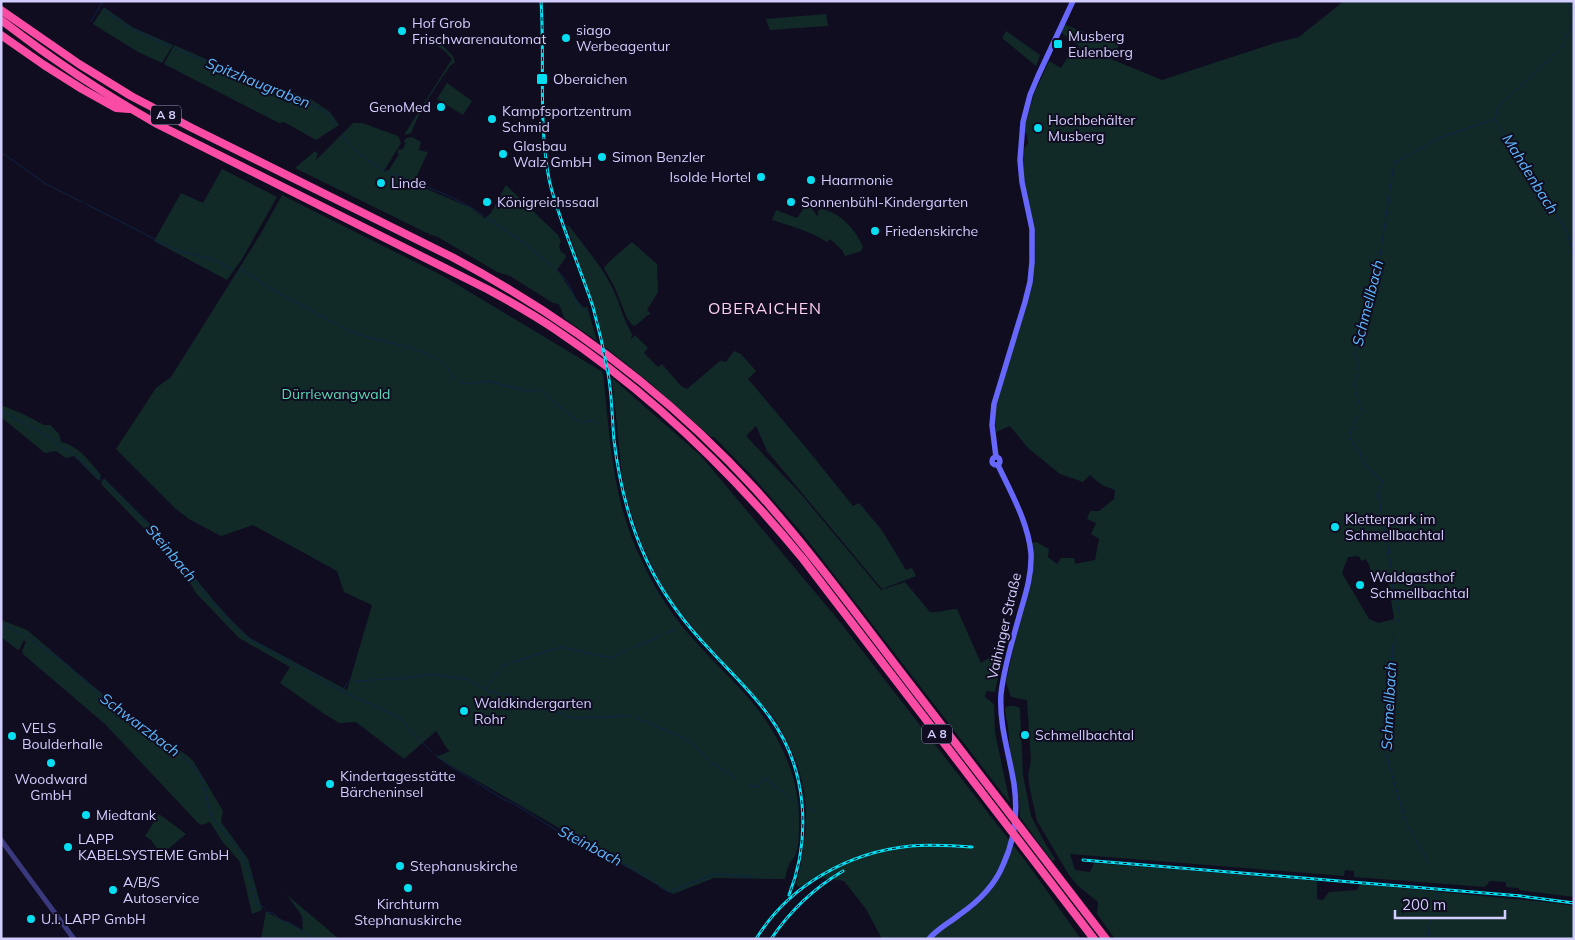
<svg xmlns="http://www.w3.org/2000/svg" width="1575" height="940" viewBox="0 0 1575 940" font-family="Mulish,sans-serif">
<rect width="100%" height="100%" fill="#100d20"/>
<!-- green -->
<g fill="#112a28" fill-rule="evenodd">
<path d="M1344,1H1574V897L1519,890V888L1506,887V882L1490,881L1485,887L1354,877V871L1345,870L1344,876L1070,854L1075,870L1090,872L1094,863L1317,881V899L1323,900L1329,892L1357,890L1360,884L1554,903L1574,906V939H1115L1097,914L1098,902L1078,886L1069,875L1037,821L1030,789L1028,775L1031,761L1027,700L1011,697L1006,682L1033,560L1032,543L1036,542L1049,549L1048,557L1057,564L1061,558H1074L1075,564L1095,560L1099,539L1091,534L1096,523L1087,519L1090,511H1099L1114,499L1115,490L1102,485L1090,475L1083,482L1060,474L1028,448L1010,426L996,432L995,420V407L1035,257L1023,172L1022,152L1028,143L1027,135L1023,130L1034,94L1049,61L1061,68L1075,45L1084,49L1064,35L1062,32L1063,24L1119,45L1111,59L1162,80L1275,43L1299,37ZM1358,556L1362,561L1365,559C1371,564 1369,571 1373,577L1387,574L1394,619L1378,623L1369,619L1342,573L1348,557Z"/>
<path d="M104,7L132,27L173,45L162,63L138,52L93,24Z"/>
<path d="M826,14L828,26L770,30L766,19Z"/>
<path d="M1006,31L1040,55L1036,66L1002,38Z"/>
<path d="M434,37L453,56L455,62L450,66C435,88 420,109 411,133L404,135L452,59L445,51L433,43Z"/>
<path d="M174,45L217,64L311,99L330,112L339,125L316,140L284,122L279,123L164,64Z"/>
<path d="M447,83L472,101L463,115L437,99Z"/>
<path d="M353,123H362L398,136L401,143L384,171L385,172L387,170H389L399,154L397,153L399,149L402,150L406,143L404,142L406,138L412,137L421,142L419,150L428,152L415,180L423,183L422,187L469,207L485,218L491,213L506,185L558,235L561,242L559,245L561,252L565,254L566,257L557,270C567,282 573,297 584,308L587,306L597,341L564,318L559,304L553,303L510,276L497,272L438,237L431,235L295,168L315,151L318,154L315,161Z"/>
<path d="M222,169L277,197L242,259L227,280L154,241L181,193L203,203Z"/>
<path d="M282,195L443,276L601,371L603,373C610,438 612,501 642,561C655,590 673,617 694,640C714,663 737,683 756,707C782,740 801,782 799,826C799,834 799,848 795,856C794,859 790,861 789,865C787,869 786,874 785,879L714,878L673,894L436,757L450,751C443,746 442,738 436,731L404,759L356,722L339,723L323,713L280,683L290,667L239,638L196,593L186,576L176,567L175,562L167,552L101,484L104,478C122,497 143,516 161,536C190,570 216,608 250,638L347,690L372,605L344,592L337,571L253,525L221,536L189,519L176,509L116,449L156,388L171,377L260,235Z"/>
<path d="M806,205L810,206L818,217V211L821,209C840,212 856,230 863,247L861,251L845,256L842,250L830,239L827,242C810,231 791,226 772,220L776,210L797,218Z"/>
<path d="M567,226H569C584,246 601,265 612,287C620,303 623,319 632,334L631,339L635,335L648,348L644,353L658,367L662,364L681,386L687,389L720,361L726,362L734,351L741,354L756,371L748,379L803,444L853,506L859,503L881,529L906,570L912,568L916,576L882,589L767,451L756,426L746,436L800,493L881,590L905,582L930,612C939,613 947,609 957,609L981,663L1004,648L995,692L986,691L985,697L994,704L995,733L1010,803L802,533L753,477L714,437H711L650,383L605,347L598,318Z"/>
<path d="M632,242L657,264L658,292L647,310L651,314C643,316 640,325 633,326L627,318L615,288L604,268L610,261Z"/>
<path d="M612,378L701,456L840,622L1027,863L1081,939H882L866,909L844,881L815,877L800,887L796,885C813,819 810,772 772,715L704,641L671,600L658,578L641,542L627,499L622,475Z"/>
<path d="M1,405L23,414L44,425H50L59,434L61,442C79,446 90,462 101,475L99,481L74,456L66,458L56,451L45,453L1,417Z"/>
<path d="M1,620L27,630L106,697L189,757L194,762L223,811L221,822L248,859L262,910L252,914L240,862L222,841L210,822L202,825L198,823L105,724L24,655L22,651L26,642L24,640L20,648L18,650L1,637Z"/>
<path d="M1011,706H1015L1020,708L1023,775L1031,816L1045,843L1055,859L1053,862L1020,817L1019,799L1010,751L1008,726L1005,711L1006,707Z"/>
<path d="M159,814L186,834L162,854L152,842V841L145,836Z"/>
<path d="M287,895L339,939H261L266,912L303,930L302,916Z"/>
</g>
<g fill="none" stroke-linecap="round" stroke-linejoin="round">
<!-- stream -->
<g stroke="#0d2444" stroke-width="1">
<path d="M103,10L134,30L171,47"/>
<path d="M91,21L103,1"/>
<path d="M1565,38L1570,30L1569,1"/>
<path d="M174,48L247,79L321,109L329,115L336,125"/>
<path d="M1495,119L1497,110L1504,101L1559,50L1565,43"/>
<path d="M1495,120L1542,190L1567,232L1574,257"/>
<path d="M342,134C352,150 368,161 384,170"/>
<path d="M1,152L46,184L82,202"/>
<path d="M387,172C419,184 454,195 483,215"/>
<path d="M86,204L178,251L212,259L233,270"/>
<path d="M486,217L520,240L558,271L567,281L577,302L587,313"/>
<path d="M240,269L254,277L264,285L336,324"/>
<path d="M339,326C369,343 418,343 442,363C447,367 451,373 454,379"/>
<path d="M459,382L471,384L487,381L532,392L539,389L575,419L582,422"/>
<path d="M1,411L48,436L60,446L70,451L103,481L165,541L201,590L228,620L246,637L342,691L400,718L412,733L432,752"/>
<path d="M585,422L590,420L597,423"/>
<path d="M1,624L24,635"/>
<path d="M1397,624L1400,617L1397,601L1393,592L1391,565L1378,494L1383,481L1367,467L1362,461L1360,451L1354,446L1349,436C1353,428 1355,418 1362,412C1358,400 1351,385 1358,373L1357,368L1360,366L1355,355V350L1358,348L1360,343V329L1376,283L1394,163L1439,138L1495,119"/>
<path d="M679,627H680"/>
<path d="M1393,632L1394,644L1392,649L1393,651L1385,751L1406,823L1428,861"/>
<path d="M666,633L676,629"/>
<path d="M30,639L64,662L103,697L149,728L161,741L179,753L191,764L198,772L203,783L211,816L241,853L251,877L252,888L257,904L265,908"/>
<path d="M633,648L660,636"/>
<path d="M513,662L561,647L601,656L612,657L627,650"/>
<path d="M501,667L509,663"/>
<path d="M354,681L409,678L434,674L470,680L489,692L501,694"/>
<path d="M486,689L499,669"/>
<path d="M342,691L348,682"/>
<path d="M505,694L518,698"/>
<path d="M523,699L573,718L631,716"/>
<path d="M636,718L686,739L695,746L711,762L736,778"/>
<path d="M436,755L447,764L503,799L516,805L558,831L577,838L589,847L599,851L612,859L618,860L634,870L652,879L660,887L668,892L715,874L753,877"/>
<path d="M749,784L755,787L760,785L762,780L766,779L789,797"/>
<path d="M791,799L798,803"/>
<path d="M803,805L814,811"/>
<path d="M266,912L273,913L282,922H288L315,939"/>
<path d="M1428,939L1430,921L1437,893"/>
</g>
<!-- tertiary -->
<path stroke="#3a397e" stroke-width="5" d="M1,840L74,939"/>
<!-- secondary -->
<g stroke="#6767fb" stroke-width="5.5">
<circle cx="996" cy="461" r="4"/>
<path d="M996,457L992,425L994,404L1025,302L1030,282L1032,262V229L1022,182L1020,160L1023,122L1030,95L1038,76L1073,1"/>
<path d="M929,939C937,929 949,923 959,915C978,902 994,887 1003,865C1015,839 1018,811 1014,784C1009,753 999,725 1001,694C1004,666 1013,639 1020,613C1026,593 1032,574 1031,553C1028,522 1011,493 998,465"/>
</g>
<!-- motorway -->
<g stroke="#fa4ca4" stroke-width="8">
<path d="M1,10L79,64L131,96L192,128L452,257C565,317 669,395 755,489C811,551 860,619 910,684C976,769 1041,854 1106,939"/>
<path d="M1,20C50,58 102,93 157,124L487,289C511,302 534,315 556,330C650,393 731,471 803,559L1094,939"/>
<path d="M1,35L44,65L82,89L116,108L129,109"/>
</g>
<defs>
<g id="rail">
<path d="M541,1C545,61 538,121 549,179C551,189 554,198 557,207C568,241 582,274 593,307C599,329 604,351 608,373C612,395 612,418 614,440C619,482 629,523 647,561C663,595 685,624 711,651C730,672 752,692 769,716C807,767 812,836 789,895"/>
<path d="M1083,860L1521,896L1574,903"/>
<path d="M756,939C789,885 849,852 911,846C932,844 952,846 972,847"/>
<path d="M771,939C790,911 814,888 843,871"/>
</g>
</defs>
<!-- rail casing -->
<use href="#rail" stroke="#06dff1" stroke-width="3"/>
<!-- rail -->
<use href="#rail" stroke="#100d20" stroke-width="1" stroke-dasharray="4" stroke-linecap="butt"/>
</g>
<!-- markers -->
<g fill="#06dff1" stroke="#100d20" stroke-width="2">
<circle cx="402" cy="31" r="5"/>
<circle cx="566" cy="38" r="5"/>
<rect x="1053" y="39" width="10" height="10" rx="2.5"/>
<rect x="536" y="73" width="12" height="12" rx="2.5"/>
<circle cx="441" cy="107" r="5"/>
<circle cx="492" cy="119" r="5"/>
<circle cx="1038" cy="128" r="5"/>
<circle cx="503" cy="154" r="5"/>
<circle cx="602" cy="157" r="5"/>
<circle cx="761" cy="177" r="5"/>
<circle cx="811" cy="180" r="5"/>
<circle cx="381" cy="183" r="5"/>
<circle cx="487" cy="202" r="5"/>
<circle cx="791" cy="202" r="5"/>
<circle cx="875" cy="231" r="5"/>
<circle cx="1335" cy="527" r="5"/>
<circle cx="1360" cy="585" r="5"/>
<circle cx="464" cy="711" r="5"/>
<circle cx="1025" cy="735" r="5"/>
<circle cx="12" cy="736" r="5"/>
<circle cx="51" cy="763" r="5"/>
<circle cx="330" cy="784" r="5"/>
<circle cx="86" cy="815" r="5"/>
<circle cx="68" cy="847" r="5"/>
<circle cx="400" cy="866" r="5"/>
<circle cx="408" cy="888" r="5"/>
<circle cx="113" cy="890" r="5"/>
<circle cx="31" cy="919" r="5"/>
</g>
<g text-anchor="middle" stroke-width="4" stroke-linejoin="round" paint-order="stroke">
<!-- shield labels -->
<g fill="#100d20" stroke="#9893bb" stroke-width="1">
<rect x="151" y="105.5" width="30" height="19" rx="4"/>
<rect x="922" y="724.5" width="30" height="19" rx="4"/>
</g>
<g font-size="12" font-weight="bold" fill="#d2cdfe">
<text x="166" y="119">A 8</text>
<text x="937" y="738">A 8</text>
</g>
<!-- poi labels -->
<g font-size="14" fill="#d2cdfe" stroke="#100d20" text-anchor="start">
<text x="412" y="28">Hof Grob<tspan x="412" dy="16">Frischwarenautomat</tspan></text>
<text x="576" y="35">siago<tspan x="576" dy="16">Werbeagentur</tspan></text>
<text x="1068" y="41">Musberg<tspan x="1068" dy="16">Eulenberg</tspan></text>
<text x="553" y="84">Oberaichen</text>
<text x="431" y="112" text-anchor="end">GenoMed</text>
<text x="502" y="116">Kampfsportzentrum<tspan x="502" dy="16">Schmid</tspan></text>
<text x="1048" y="125">Hochbehälter<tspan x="1048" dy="16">Musberg</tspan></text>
<text x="513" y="151">Glasbau<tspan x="513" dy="16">Walz GmbH</tspan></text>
<text x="612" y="162">Simon Benzler</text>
<text x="751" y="182" text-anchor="end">Isolde Hortel</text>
<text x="821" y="185">Haarmonie</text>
<text x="391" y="188">Linde</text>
<text x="497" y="207">Königreichssaal</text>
<text x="801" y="207">Sonnenbühl-Kindergarten</text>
<text x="885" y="236">Friedenskirche</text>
<text x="1345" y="524">Kletterpark im<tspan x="1345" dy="16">Schmellbachtal</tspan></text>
<text x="1370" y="582">Waldgasthof<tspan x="1370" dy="16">Schmellbachtal</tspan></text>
<text x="474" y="708">Waldkindergarten<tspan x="474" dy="16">Rohr</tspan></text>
<text x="22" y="733">VELS<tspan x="22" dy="16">Boulderhalle</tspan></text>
<text x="1035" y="740">Schmellbachtal</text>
<text x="340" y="781">Kindertagesstätte<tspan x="340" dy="16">Bärcheninsel</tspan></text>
<text x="51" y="784" text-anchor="middle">Woodward<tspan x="51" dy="16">GmbH</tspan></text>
<text x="96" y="820">Miedtank</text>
<text x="78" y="844">LAPP<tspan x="78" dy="16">KABELSYSTEME GmbH</tspan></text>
<text x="410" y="871">Stephanuskirche</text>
<text x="123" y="887">A/B/S<tspan x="123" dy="16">Autoservice</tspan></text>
<text x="408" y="909" text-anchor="middle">Kirchturm<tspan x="408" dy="16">Stephanuskirche</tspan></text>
<text x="41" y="924">U.I. LAPP GmbH</text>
</g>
<!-- park labels -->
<g font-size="14" fill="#5cdbb8" stroke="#100d20">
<text x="336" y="399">Dürrlewangwald</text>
</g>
<!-- street labels -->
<g font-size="14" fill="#d2cdfe" stroke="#100d20">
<text transform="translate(1004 626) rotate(-77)" y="5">Vaihinger Straße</text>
</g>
<!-- water labels -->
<g font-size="15" font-style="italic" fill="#5eb6fb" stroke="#100d20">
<text transform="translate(258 83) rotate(22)" y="5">Spitzhaugraben</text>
<text transform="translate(1530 174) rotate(58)" y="5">Mahdenbach</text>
<text transform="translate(1368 303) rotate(-76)" y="5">Schmellbach</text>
<text transform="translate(171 553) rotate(50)" y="5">Steinbach</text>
<text transform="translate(1389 706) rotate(-87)" y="5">Schmellbach</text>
<text transform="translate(140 725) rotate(37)" y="5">Schwarzbach</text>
<text transform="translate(590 846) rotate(28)" y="5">Steinbach</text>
</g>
<!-- quarter labels -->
<g font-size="16" letter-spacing="1" fill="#fecfee" stroke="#100d20">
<text x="765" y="314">OBERAICHEN</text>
</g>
</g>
<!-- border -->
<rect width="1575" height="940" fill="none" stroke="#d2cdfe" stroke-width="5"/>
<!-- scale -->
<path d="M1395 910v8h110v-8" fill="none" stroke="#d2cdfe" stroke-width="2.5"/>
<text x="1402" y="910" font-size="15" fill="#d2cdfe" stroke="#100d20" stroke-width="4" paint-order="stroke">200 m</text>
</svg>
